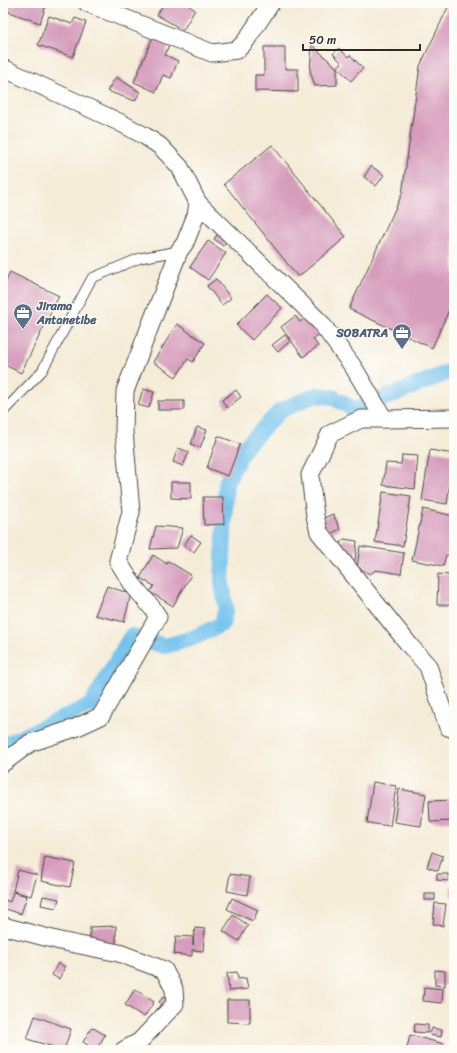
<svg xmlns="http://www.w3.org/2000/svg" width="457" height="1053" viewBox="0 0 457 1053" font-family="Sriracha,sans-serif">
<rect width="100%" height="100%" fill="#fdfcf7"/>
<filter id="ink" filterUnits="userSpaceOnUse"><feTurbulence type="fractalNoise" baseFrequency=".025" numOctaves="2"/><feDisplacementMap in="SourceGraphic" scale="8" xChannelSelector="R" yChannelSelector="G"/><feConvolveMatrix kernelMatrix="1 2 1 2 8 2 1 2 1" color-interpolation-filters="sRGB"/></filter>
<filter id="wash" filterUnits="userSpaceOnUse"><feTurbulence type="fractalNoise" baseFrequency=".012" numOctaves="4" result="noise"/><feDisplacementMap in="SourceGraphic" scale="16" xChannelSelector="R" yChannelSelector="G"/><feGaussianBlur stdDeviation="0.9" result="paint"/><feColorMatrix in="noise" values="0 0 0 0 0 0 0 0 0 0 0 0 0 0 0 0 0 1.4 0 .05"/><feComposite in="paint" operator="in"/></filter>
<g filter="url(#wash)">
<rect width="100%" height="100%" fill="#f5ecd8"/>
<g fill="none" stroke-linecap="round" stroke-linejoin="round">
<!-- canal -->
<path stroke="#72c1ed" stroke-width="16" d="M3,744L4,745L91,705L131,636L165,646L193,638L222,624L226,608L222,583L226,483L245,447L281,410L316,395L333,397L355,410L454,370"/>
</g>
<g id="blocks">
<!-- building -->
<g fill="#d69cbc">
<path d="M8,3H47L40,23L6,11Z"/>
<path d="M164,3H190L189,6L195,10L183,30L157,15Z"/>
<path d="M450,3H454V299L432,348L349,309L402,194L420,66Z"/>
<path d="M49,16L72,24L75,18L86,22L73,57L38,45Z"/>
<path d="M154,34L170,42L165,55L178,61L171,78L163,75L156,92L134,82Z"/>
<path d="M312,45L337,68V85L315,86L310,71Z"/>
<path d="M264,47H285V69H298V92L255,91V75H264Z"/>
<path d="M339,48L348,57L350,55L363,68L351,81L337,67L342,63L333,54Z"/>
<path d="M116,77L140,92L135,101L107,91Z"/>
<path d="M272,145L346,237L298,277L224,184Z"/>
<path d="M371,166L384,175L376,186L364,177Z"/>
<path d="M220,231L229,237L223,246L214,239Z"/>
<path d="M208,241L226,253L208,280L190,267Z"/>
<path d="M10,272L59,296L21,373L3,364V288Z"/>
<path d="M216,279L231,298L222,305L207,286Z"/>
<path d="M267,294L282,308L252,340L236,325Z"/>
<path d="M295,316L300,322L305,318L321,333L313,339L318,346L303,357L281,327Z"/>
<path d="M177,324L205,343L193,362L188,359L176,377L153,362Z"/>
<path d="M285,335L290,341L278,352L272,345Z"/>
<path d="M143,389L154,392L149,408L138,405Z"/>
<path d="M236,390L241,397L227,408L222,400Z"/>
<rect x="158" y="401" width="26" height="9"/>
<path d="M197,427L207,430L200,448L191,444Z"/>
<path d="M218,436L240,444L228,476L207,468Z"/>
<path d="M178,448L189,452L183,466L173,462Z"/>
<path d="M430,450L454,454L447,504L422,500Z"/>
<path d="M402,455L418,456L415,489L383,485L386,463L401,464Z"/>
<path d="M171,482H191V499L171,498Z"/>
<path d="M383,492L411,496L403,546L375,542Z"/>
<path d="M203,497H223L224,524L204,525Z"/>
<path d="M423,509L454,516L453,556L446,555L443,566L412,560Z"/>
<path d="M333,514L340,529L329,535L324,518Z"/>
<path d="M156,526L183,528L177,548L150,549Z"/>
<path d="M191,535L201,542L194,552L184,545Z"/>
<path d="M344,539L357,541L355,561H349L339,552L340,543Z"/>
<path d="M360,546L404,553L401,574L376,570L370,574L357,567Z"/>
<path d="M153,555L167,564L168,561L191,575L173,606L150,592L154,586L140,578Z"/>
<path d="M438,574L450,575V579H454V605H437Z"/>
<path d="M107,586L131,594L124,622L95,615Z"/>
<path d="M373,782L396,786L390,826L367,823Z"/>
<path d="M399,789L426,794L421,826L394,822Z"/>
<path d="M454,800V821L430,822L429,801Z"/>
<path d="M432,852L443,856L438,871L427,867Z"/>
<path d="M45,857L75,863L70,887L41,881Z"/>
<path d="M18,870L37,875L31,896L13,891Z"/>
<path d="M230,874L250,877L247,895L227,891Z"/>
<path d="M437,874H448V881L437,880Z"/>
<rect x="451" y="887" width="3" height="10"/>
<path d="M13,892L27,896L21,914L3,908V899L10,902Z"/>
<rect x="425" y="894" width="10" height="6"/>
<path d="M43,896L59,899L56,908L41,905Z"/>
<path d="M232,898L258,910L253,921L227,909Z"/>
<path d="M435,903L446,904L443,926L433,924Z"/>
<path d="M233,915L248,925L239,941L223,931Z"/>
<path d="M116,926V944L90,945V927Z"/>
<path d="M195,928L205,929L203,951L192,950V956L174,954L176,936L193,937V945Z"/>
<path d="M58,963L65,967L59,979L52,975Z"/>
<path d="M435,970L445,971V986L435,985Z"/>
<path d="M237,972L238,979L246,978L248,989L229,991L227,973Z"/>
<path d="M424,987L443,989L442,1003L423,1001Z"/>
<path d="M135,989L154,1002L144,1017L125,1005Z"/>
<path d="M163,997L172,1004L162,1016L156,1011L161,1004L159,1002Z"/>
<path d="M227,1000H250V1023L227,1022Z"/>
<path d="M35,1016L71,1029L64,1050L27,1039Z"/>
<path d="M415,1024L428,1025V1033L414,1032Z"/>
<path d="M92,1027L105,1035L96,1050L83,1042Z"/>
<path d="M432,1028L442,1030L441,1037L430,1035Z"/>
<path d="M410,1035L444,1044L443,1050H414L407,1048Z"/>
<path d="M225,1046L234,1049L233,1050H223Z"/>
</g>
</g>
</g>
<g filter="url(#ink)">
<use href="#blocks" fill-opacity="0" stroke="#494845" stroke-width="1"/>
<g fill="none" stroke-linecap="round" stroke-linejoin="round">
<defs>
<path id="service" d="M3,412L42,371L92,278L140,258L179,251"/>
<g id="minor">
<path d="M87,3L212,53L237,50L245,42L271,3"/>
<path d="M3,68L121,123L145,136L160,146L180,167L198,203L196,215L185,243L179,251L125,391L124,431L131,512L118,561L133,585L153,609L158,617L101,716L75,728L30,743L3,763"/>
<path d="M198,203L321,323L354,368L384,419L454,418"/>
<path d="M384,419H361L330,434L310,475L315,516L319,532L411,647L428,666L448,727L454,729"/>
<path d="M3,926L60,941L119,953L164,970L174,989L175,1004L139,1042L124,1050"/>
</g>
</defs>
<!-- service casing -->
<use href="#service" stroke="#494845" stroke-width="11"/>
<!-- minor casing -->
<use href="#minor" stroke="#494845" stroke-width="19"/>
<!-- service -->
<use href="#service" stroke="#fff" stroke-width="9"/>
<!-- minor -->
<use href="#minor" stroke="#fff" stroke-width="17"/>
</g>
</g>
<!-- icons -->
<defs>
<symbol id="office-pin" viewBox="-11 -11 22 30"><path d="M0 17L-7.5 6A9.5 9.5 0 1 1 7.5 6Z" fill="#5c6f8a" stroke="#fdfcf7"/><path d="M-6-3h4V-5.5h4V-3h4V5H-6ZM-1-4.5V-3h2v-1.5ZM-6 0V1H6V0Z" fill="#fff"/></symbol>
</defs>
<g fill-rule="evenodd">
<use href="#office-pin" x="12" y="302" width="22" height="30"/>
<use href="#office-pin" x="391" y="322" width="22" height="30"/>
</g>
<g text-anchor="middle" stroke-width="3" stroke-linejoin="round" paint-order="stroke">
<!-- service labels -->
<g font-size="12" font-weight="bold" fill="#4e5e75" stroke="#fdfcf7" text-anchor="start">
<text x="37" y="310">Jirama<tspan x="37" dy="14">Antanetibe</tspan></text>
<text x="388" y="337" text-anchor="end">SOBATRA</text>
</g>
</g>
<!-- margin -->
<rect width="457" height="1053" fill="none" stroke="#fdfcf7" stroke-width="16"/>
<!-- scale -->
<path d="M303 44v6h117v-6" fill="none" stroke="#2b2b2b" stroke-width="2"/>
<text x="309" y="44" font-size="12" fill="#2b2b2b" stroke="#fdfcf7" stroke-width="3" paint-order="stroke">50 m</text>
</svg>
